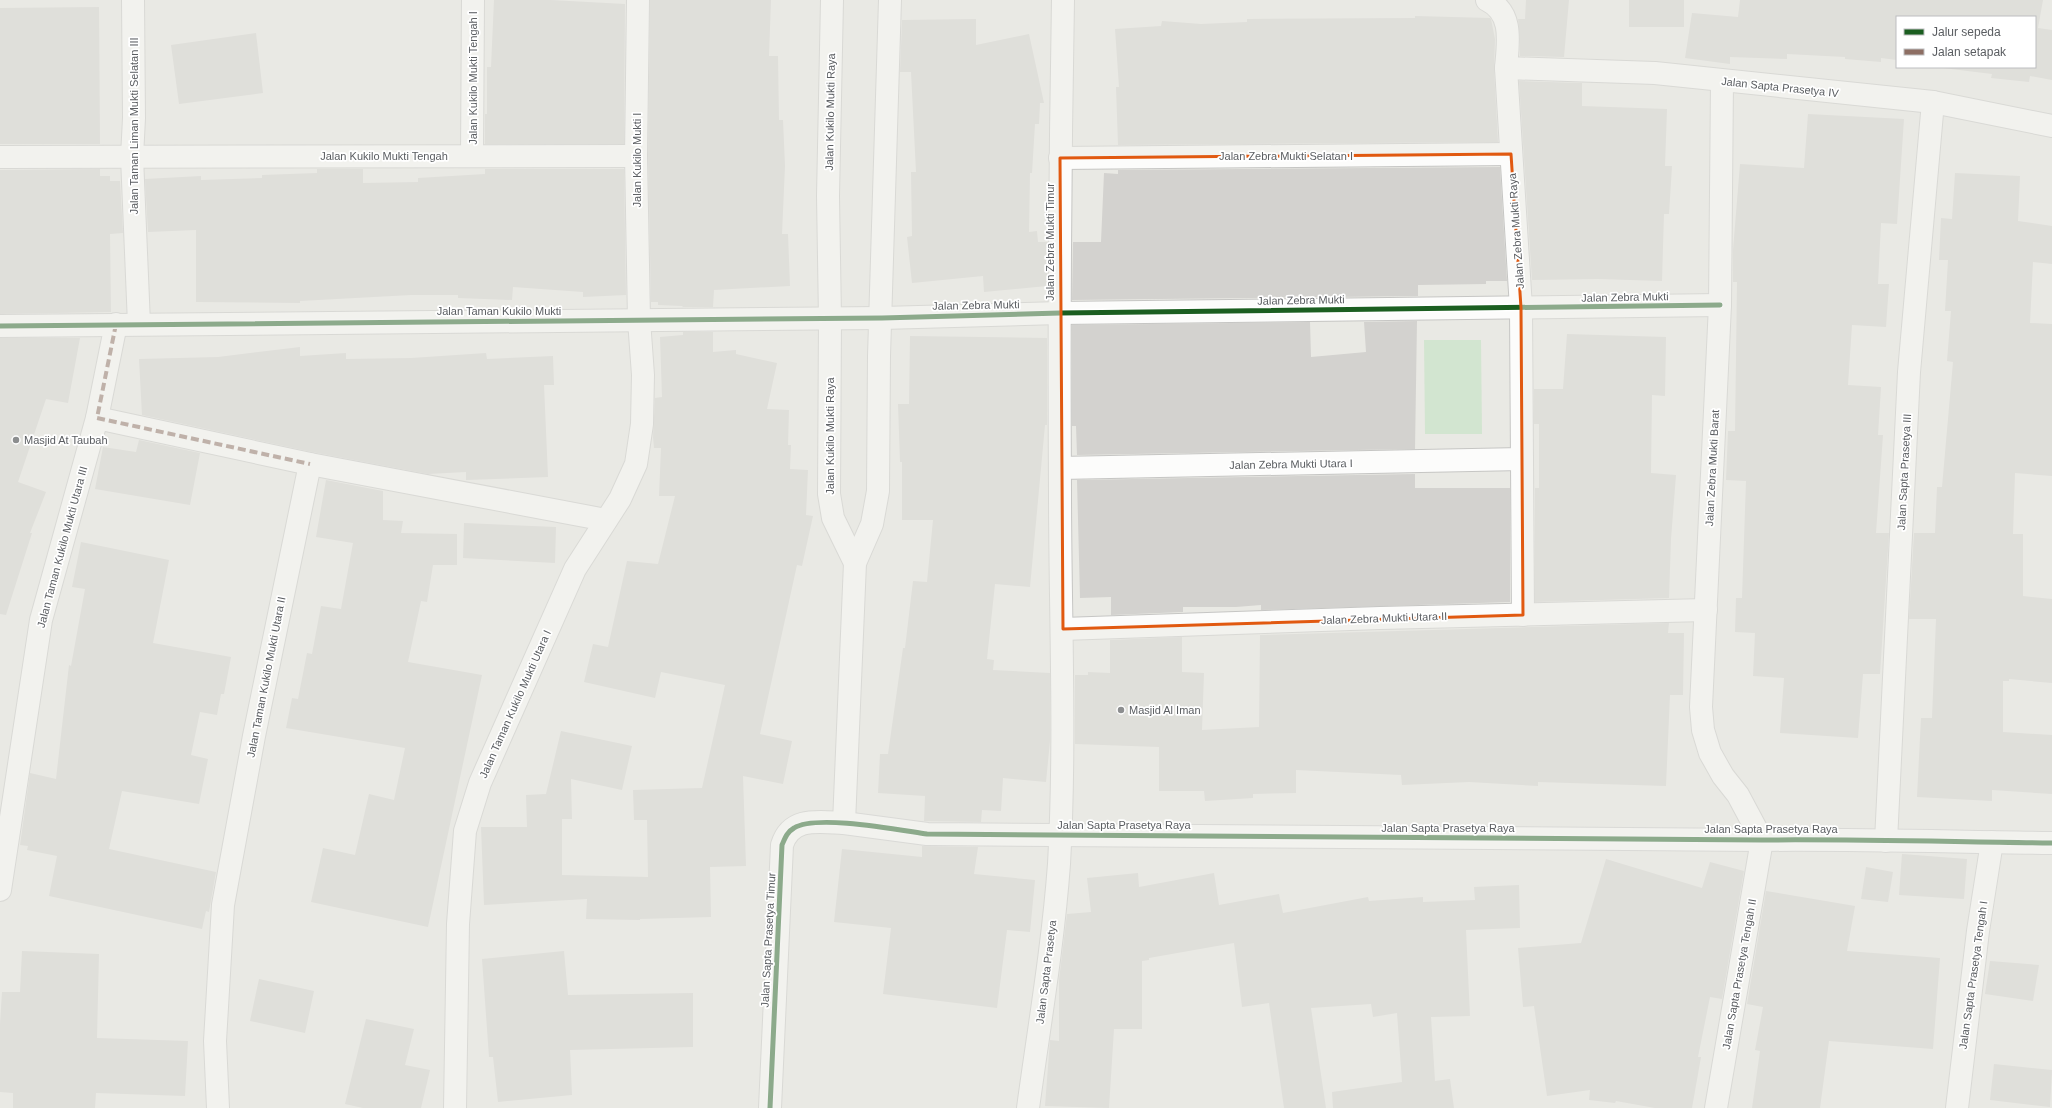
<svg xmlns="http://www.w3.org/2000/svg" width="2052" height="1108" viewBox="0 0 2052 1108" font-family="Helvetica,sans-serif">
<rect width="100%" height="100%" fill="#e9e9e4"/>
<!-- green -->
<path fill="#d2e5d0" d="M1424,340H1481L1482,434H1425Z"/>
<!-- building -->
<g fill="#d3d2cf">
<path d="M494,0H551L625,4L624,144H485V114H487V67H491Z"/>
<path d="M650,0H771L769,56H778L779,120H783L785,166L782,234H788L790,286L714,290L713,307H683L682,306L658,305V302H651L648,156Z"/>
<path d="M1526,0H1569L1564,57L1520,56V38L1518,19H1525Z"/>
<rect x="1629" y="0" width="55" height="27"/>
<path d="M1740,0H2043L2038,28L2052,30V80L2030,76L2029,82L1991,78L1992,74L1943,68L2035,67V17H1897V60L1881,58V62L1845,59V57L1787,54V59L1730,57V64L1685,58L1692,13L1738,17Z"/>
<path d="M99,7L100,144H0V8Z"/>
<path d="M1415,16L1490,18L1491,19L1495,39L1494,69L1498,142L1118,145L1116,87H1119L1115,29L1161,26L1162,21L1201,24L1247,22V19L1415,18Z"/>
<path d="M976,19V45L1029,34L1044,103H1040L1039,124H1035L1032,173H1030L1029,232L1037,231L1038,242H1048L1047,286L984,292L983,276L912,283L907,237L912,236L911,172H916L911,72H900L902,20Z"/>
<path d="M256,33L263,93L179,104L171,45Z"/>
<path d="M1519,81L1582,83V106L1667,109L1665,166H1672L1669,214H1664L1662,281L1598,279L1532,280Z"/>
<path d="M1808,114L1904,119L1897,224L1881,223L1878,284H1889L1886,327L1852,325L1848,385L1881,387L1878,435H1883L1876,533H1889L1880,674H1863L1858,738L1780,733L1784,678L1753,676L1755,633L1735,632L1736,598H1742L1746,481L1726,480L1728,431H1735L1737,282H1733V250L1740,164L1804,168Z"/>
<path d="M1500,167L1507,281H1486V284L1418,285V296L1072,300L1073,242H1101L1104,173L1118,174V170Z"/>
<path d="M100,169V176H110V181H120L123,233L110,234L111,312L0,314V170Z"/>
<path d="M317,169H363V183L418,182V178L485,174V169H624L626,295L583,297V292L513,287L512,300L458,298V295H411L300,301V303L196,302V230L148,232L145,179L201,176V180L262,178V175L317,173Z"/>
<path d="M1955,173L2020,176L2018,221L2052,226V264L2033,262L2030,323L2052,324V476L2015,473L2013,534H2023V596L2052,599V683L2009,679V681H2003V732L2052,735V794L1992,790V801L1917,797L1921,718H1932L1936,619H1909L1914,533H1935L1937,487H1942L1953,362L1947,361L1951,311H1945L1948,260H1939L1941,218L1952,219Z"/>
<path d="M1417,321L1415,449L1077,455L1076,426H1072V325L1310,322L1311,357L1366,352L1364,322Z"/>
<path d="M683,332H713V352L736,350V354L777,363L767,409L789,410L788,445H791L790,469L808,470L806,515L813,516L802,566L797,565L760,734L792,741L783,784L743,776L746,866L710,867L711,917L640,919V920L586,919L587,899L484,905L481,827H527L526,795L546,794L561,731L632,746L622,790L571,779L572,819H562V875L648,877L647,820H634L633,790L702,788L725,685L661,672L655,698L584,682L593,644L608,647L627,561L658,564L675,496H659L661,448H654L653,437L655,398L662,397L660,337L683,335Z"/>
<path d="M1567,334L1666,337L1665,396L1652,395L1651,473L1676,475L1671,539L1669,598L1535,602V488H1539V424H1534V389H1563Z"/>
<path d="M910,336L1047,338V425H1045L1030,587L995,584L987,659L994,660L993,670L1050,673V741L1046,782L1003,778L1001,811L982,810L981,822L924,821L925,796L878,793L880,754H888L903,648H905L913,581L927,582L933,520H902V462H900L898,404H909Z"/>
<path d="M0,338H80L68,403L46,399L18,482L46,492L30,533H32L6,615L0,614Z"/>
<path d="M300,347V356L346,353V359L411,358L486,353L487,359L553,356L554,385H544L548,477L466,480V472L428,474L312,452L142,415L139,359L218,357Z"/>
<path d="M139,440L200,453L190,505L95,489L103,447L136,452Z"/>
<path d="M1415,474V488H1510V602L1261,610V605L1236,607H1183V612L1111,615V597L1080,598L1077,480Z"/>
<path d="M326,480L383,491V520L403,521L401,533L457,534V565H433L427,602L421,601L408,662L482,675L428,927L311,902L323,848L355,855L369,794L394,800L405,748L286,728L292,698L298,699L307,653L312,654L321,606L341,609L353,543L316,537Z"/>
<path d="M464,523L556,527L555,563L463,558Z"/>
<path d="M81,542L169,560L153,643L231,657L224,694H221L217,715L200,712L191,755L208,759L199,804L122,791L109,849L216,872L209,912L206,911L202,929L49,896L57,856L27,850L28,846L20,845L30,773L56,779L69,665L71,666L85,589L72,587Z"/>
<path d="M1669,623L1668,633H1684L1683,695H1670L1666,786L1538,782V786L1469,782L1402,785L1401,775L1296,770V793L1253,794V798L1205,801L1204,791H1159V747L1075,744V675H1088V672L1110,673V640L1182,637V672L1204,673L1202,730L1259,727L1260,635Z"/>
<path d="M922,846L978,847L974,874L1035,880L1030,932L1007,930L997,1008L883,994L891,928L834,922L842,849L922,857Z"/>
<path d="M1902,854L1967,859L1964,899L1899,895Z"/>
<path d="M1606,859L1702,888L1710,862L1744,871L1722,999L1710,997L1698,1057H1701L1692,1108H1655L1616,1101L1615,1103L1589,1100L1590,1090L1547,1096L1534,1006L1523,1007L1518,948L1581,943Z"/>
<path d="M1866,867L1893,872L1888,902L1861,899Z"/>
<path d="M1138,873L1139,887L1214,873L1219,905L1279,894L1283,913L1368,897L1369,901L1423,897V902L1475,900L1474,887L1519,885L1520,928L1466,930L1470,1016L1431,1017L1435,1081L1450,1079L1454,1108H1333L1332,1092L1402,1082L1397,1013L1373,1017L1371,1004L1311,1008L1326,1108H1284L1269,1003L1242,1007L1234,943L1149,958V960L1142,961V1029H1114L1109,1108L1045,1106L1050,1040L1059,1041V980L1067,914L1091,912L1087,878Z"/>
<path d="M1766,891L1855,906L1847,951L1940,958L1933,1049L1829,1041L1820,1108H1752L1760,1051L1755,1050L1763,1007L1747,1004Z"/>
<path d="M22,951L99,954L97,1038L188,1041L185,1096L96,1093L95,1108H13V1093L0,1092V1024L2,992H20Z"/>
<path d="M564,951L568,995L693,993V1047L570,1050L572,1095L498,1102L493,1057H489L482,959Z"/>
<path d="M1990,961L2039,965L2033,1001L1985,994Z"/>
<path d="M259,979L314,991L305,1033L250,1021Z"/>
<path d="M366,1019L414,1029L405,1065L430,1070L421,1108H363L345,1104Z"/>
<path d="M1994,1064L2052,1070L2050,1107L1990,1100Z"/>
</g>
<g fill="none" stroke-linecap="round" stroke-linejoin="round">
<defs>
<g id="street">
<path d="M133,0L134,118L132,157L139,324"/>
<path d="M832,0L828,196L830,319L829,494L833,518L855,563"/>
<path d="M1487,0C1514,13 1508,43 1506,68L1521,308L1523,615"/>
<path d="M1506,68L1655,73L1933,102L2052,126"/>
<path d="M472,156L473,0"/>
<path d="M0,157L636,156"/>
<path d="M1060,158L1511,154"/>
<path d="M0,326L882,318L1060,313L1720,305"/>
<path d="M97,418L310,464L606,520"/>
<path d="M1060,468L1522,459"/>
<path d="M1063,629L1380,618L1706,610"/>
<path d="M1886,841L1909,372L1933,102"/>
<path d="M0,890L41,620L97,418L116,324"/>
<path d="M218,1108L215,1041L223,905L254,736L310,464"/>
<path d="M455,1108L458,924L465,831L480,783L575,569L620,499L636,464L642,424L643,375L639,320L636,156L638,0"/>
<path d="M770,1108L782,845C791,816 819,822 844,823L855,563L872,524L878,491L879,356L890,0"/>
<path d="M1028,1108C1039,1027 1053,946 1059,864C1066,740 1060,615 1060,491C1059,327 1060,164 1063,0"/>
<path d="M1716,1108L1762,840L1738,795L1723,776L1710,753L1703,730L1701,707L1720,305L1722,81"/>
<path d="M1957,1108L1978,931L1992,842"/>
</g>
<path id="secondary" d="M844,823L927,834L1762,840C1859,839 1955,842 2052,843"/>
</defs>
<!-- street casing -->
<use href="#street" stroke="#c6c6c4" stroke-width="24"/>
<!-- secondary casing -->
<use href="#secondary" stroke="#c7c7c7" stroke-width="24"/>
<!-- street -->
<use href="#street" stroke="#fcfcfb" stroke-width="22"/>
<!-- secondary -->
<use href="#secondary" stroke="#fcfcfb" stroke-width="22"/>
<!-- quiet -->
<path stroke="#8d6e63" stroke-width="4" stroke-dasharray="8 4" stroke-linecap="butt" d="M116,324L97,418L310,464"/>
<defs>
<g id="cycleway">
<path d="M0,326L882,318L1060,313L1720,305"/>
<path d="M770,1108L782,845C785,838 787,832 794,828C816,814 899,830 927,834L1762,840C1859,839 1955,842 2052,843"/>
</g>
</defs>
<!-- cycleway casing -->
<use href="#cycleway" stroke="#fff" stroke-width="8"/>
<!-- cycleway -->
<use href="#cycleway" stroke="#1b5e20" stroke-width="5"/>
</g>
<!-- marked area -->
<path d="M0 0H2052V1108H0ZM1511,154L1521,308L1523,615L1063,629L1060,158Z" fill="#e9e9e4" fill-opacity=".55" fill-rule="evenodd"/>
<path fill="none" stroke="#e15910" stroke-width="3" stroke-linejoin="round" d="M1511,154L1521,308L1523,615L1063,629L1060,158Z"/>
<!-- markers -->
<g fill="#8c8e8f" stroke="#fff" stroke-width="1.5">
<circle cx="16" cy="440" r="4"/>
<circle cx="1121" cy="710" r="4"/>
</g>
<g text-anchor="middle" stroke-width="3.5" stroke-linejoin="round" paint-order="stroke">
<!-- street labels -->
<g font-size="11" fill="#5a5d61" stroke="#fff">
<text transform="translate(473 78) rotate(-90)" y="4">Jalan Kukilo Mukti Tengah I</text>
<text transform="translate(1780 87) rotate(6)" y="4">Jalan Sapta Prasetya IV</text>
<text transform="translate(830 112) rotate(-89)" y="4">Jalan Kukilo Mukti Raya</text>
<text transform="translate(134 126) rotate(-90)" y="4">Jalan Taman Liman Mukti Selatan III</text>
<text x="384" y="160">Jalan Kukilo Mukti Tengah</text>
<text x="1286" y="160">Jalan Zebra Mukti Selatan I</text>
<text transform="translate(637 160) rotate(-90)" y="4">Jalan Kukilo Mukti I</text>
<text transform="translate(1516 231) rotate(-94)" y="4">Jalan Zebra Mukti Raya</text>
<text transform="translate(1050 242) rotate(-90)" y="4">Jalan Zebra Mukti Timur</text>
<text transform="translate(1625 297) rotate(-1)" y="4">Jalan Zebra Mukti</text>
<text transform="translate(1301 300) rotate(-1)" y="4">Jalan Zebra Mukti</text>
<text transform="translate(976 305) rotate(-1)" y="4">Jalan Zebra Mukti</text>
<text x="499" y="315">Jalan Taman Kukilo Mukti</text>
<text transform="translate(830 436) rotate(-90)" y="4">Jalan Kukilo Mukti Raya</text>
<text transform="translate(1291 464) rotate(-1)" y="4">Jalan Zebra Mukti Utara I</text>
<text transform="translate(1712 468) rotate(-87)" y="4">Jalan Zebra Mukti Barat</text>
<text transform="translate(1904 472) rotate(-87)" y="4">Jalan Sapta Prasetya III</text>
<text transform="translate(62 547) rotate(-75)" y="4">Jalan Taman Kukilo Mukti Utara III</text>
<text transform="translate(1384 618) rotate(-2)" y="4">Jalan Zebra Mukti Utara II</text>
<text transform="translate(266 677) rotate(-79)" y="4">Jalan Taman Kukilo Mukti Utara II</text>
<text transform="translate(515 704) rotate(-66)" y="4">Jalan Taman Kukilo Mukti Utara I</text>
<text x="1124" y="829">Jalan Sapta Prasetya Raya</text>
<text x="1448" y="832">Jalan Sapta Prasetya Raya</text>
<text x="1771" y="833">Jalan Sapta Prasetya Raya</text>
<text transform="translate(768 940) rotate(-87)" y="4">Jalan Sapta Prasetya Timur</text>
<text transform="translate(1046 972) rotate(-83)" y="4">Jalan Sapta Prasetya</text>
<text transform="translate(1739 974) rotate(-80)" y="4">Jalan Sapta Prasetya Tengah II</text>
<text transform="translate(1973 975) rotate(-82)" y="4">Jalan Sapta Prasetya Tengah I</text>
</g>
<!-- poi labels -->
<g font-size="11" fill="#5a5d61" stroke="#fff" text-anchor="start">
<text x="24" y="444">Masjid At Taubah</text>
<text x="1129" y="714">Masjid Al Iman</text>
</g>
</g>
<!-- legend -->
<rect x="1896" y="16" width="140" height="52" fill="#ffffff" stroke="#bdbec0"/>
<rect x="1904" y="29" width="20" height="6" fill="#1b5e20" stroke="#bdbec0"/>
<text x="1932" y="36" font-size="12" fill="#5a5d61">Jalur sepeda</text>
<rect x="1904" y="49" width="20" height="6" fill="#8d6e63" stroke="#bdbec0"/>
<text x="1932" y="56" font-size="12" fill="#5a5d61">Jalan setapak</text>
</svg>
